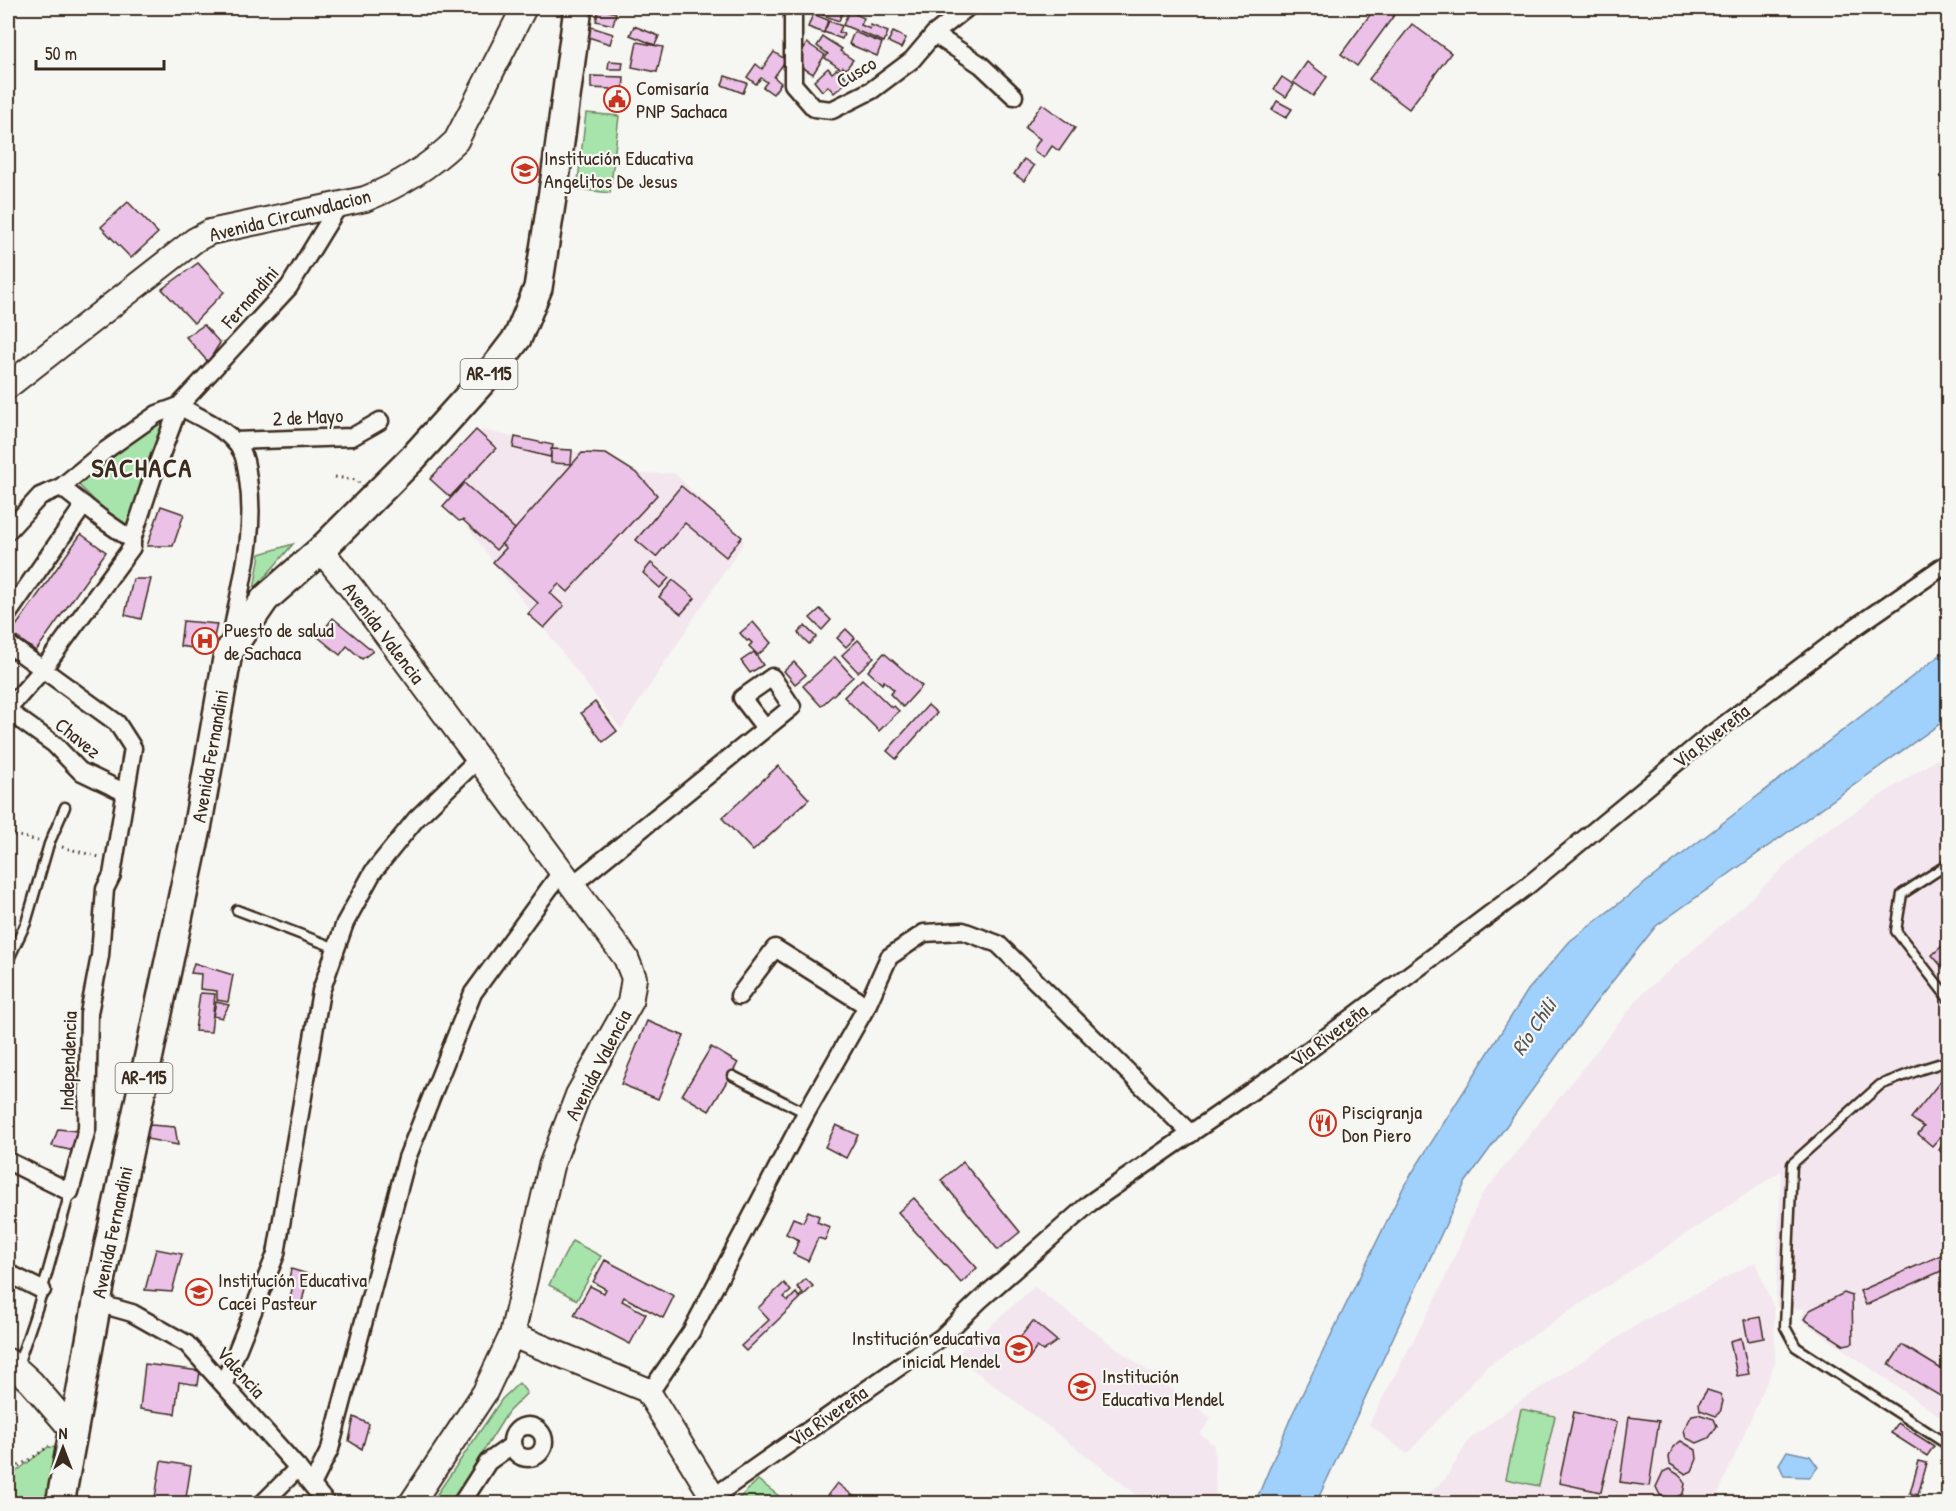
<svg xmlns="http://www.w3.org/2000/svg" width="1956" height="1511" viewBox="0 0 1956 1511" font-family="'Patrick Hand',sans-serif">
<rect width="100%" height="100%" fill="#f6f6f2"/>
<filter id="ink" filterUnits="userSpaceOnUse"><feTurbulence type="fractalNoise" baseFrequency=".0167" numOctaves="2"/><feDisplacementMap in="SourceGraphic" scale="12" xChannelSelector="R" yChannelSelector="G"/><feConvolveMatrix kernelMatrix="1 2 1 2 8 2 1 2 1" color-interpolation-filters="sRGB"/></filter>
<g filter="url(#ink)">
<!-- built -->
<g fill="#f3e6ef">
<path d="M482,430L582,453L606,454L638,474L674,473L744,542L621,729L493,562L435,481Z"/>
<path d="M1948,752V1422L1801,1320L1805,1309L1776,1307L1781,1171L1487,1366L1407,1454L1369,1424L1439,1292L1481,1196L1642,994L1733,915L1815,838Z"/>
<path d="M1755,1262L1774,1309L1775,1363L1714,1503L1418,1504L1445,1479L1470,1439L1516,1404L1642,1322Z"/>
<path d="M1034,1287L1211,1418L1200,1434L1214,1445L1216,1503H1148L956,1356Z"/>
</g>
<!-- green -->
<g fill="#a7e4ab" stroke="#718764" stroke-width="1.5">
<path d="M586,113L619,116L610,193L577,189Z"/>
<path d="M158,421L163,425L128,527L96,502L79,485Z"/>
<path d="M293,544L254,590L260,554Z"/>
<path d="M572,1241L601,1256L577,1300L549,1285Z"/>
<path d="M519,1383L527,1393L508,1412L451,1503H431L502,1399Z"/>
<path d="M1521,1409L1555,1416L1539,1486L1506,1479Z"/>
<path d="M48,1447L58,1448L49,1503H11L8,1493V1478Z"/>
<path d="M758,1480L788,1503H734Z"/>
</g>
<!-- water -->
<g fill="#a0d1fd" stroke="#788ea4" stroke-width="1.5">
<path d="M1948,649V718L1656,926L1593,1006L1465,1183L1316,1503H1255L1291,1417L1405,1184L1528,990L1570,941Z"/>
<path d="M1787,1451L1810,1456L1818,1467L1810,1477L1784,1476L1779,1464Z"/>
</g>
<!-- building -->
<g fill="#ebc1e8" stroke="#3b2a1e" stroke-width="1.5">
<path d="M599,8L616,13L613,25L596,21Z"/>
<path d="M811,8H837L843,10L839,21L810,10Z"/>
<path d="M1375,8H1386L1395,14L1357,66L1341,54Z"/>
<path d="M849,11L864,18L861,25L870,29L871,25L888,32L884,42L843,25Z"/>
<path d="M813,14L828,20L824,33L808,27Z"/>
<path d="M829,21L842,26L839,32L844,34L842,39L824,32Z"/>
<path d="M1412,24L1451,53L1409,109L1369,79Z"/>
<path d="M634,26L659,36L655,45L630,35Z"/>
<path d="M591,27L613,34L610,44L588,37Z"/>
<path d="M854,32L882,43L877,56L849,44Z"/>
<path d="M893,32L906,38L901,48L888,42Z"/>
<path d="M823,37L842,49L840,51L853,60L846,69L843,67L841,69L825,58L828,54L817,46Z"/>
<path d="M637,42L663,47L657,72L632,67Z"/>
<path d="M807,43L825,55L813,74L795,63Z"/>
<path d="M774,52L786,60L774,77L781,83L773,94L763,87L767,82L761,78L756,84L747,77L756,64L762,69Z"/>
<path d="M609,61L623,62L622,69H608Z"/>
<path d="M1307,62L1327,77L1313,96L1293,82Z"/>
<path d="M828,68L832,73L837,69L849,80L834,93L828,86L822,91L814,81Z"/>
<path d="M591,76L624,77L622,109H610L611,89L591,88Z"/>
<path d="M725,76L747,83L743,93L722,85Z"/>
<path d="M1282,77L1294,85L1286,97L1274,89Z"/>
<path d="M1277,101L1292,109L1286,118L1272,110Z"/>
<path d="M1042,104L1075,128L1059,151L1052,146L1044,158L1033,150L1040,139L1025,128Z"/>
<path d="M1024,159L1034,166L1024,181L1014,174Z"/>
<path d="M128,202L158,233L131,258L101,227Z"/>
<path d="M198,263L224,292L194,323L162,289Z"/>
<path d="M204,325L220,343L208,362L186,337Z"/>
<path d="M476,430L496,448L450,497L430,479Z"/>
<path d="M515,437L553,445L550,457L513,448Z"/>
<path d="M551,449L572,450L571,464L551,463Z"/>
<path d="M582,453L606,454L638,474L657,495L568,592L559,584L550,593L564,606L544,628L528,614L538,603L493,562L506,548L500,543L515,529Z"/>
<path d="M464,483L515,529L496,550L463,520L459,521L443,507Z"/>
<path d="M681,486L742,537L726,557L685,523L656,557L636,540Z"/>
<path d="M161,506L184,514L173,546H147Z"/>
<path d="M81,534L106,552L36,651L11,633Z"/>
<path d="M651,563L669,578L660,588L643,573Z"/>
<path d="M133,579H151L141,619L125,615Z"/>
<path d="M673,580L695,598L681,614L659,597Z"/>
<path d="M820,609L831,620L822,630L810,618Z"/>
<path d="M333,618L373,651L362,659L347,646L340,655L318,637Z"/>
<path d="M183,621L217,624L211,651L180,646Z"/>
<path d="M753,622L771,643L758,655L749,646L752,643L749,640L747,641L740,633Z"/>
<path d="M805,626L816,637L809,644L798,633Z"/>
<path d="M846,629L855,638L846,647L837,638Z"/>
<path d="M858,640L874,657L858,672L842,655Z"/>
<path d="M754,652L763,665L750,673L741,661Z"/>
<path d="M884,653L922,686L903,707L890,694L894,690L884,681L882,684L868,671Z"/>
<path d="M835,657L853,677L821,706L803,686Z"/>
<path d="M794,662L806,675L795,684L784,671Z"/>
<path d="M862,679L892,708L894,706L899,711L879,731L844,697Z"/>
<path d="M595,702L617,731L603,742L581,713Z"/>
<path d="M928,705L937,713L896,759L887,751Z"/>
<path d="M778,766L809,799L753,851L722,818Z"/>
<path d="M1948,941V974L1932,955Z"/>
<path d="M194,963L233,975L228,1002L217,1000V991L200,989L201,974L191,973Z"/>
<path d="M200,993L215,994L211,1032L195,1031Z"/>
<path d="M216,1002L229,1005L222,1018L213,1016Z"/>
<path d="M647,1021L684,1036L658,1099L621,1084Z"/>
<path d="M711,1047L738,1063L709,1111L682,1095Z"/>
<path d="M1948,1076V1128L1932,1146L1918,1134L1924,1127L1911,1118L1944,1077Z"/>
<path d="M150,1125L175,1127L178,1145L142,1138Z"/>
<path d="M836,1125L858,1135L846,1158L825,1147Z"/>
<path d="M58,1129L77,1131L74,1151L52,1146Z"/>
<path d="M1948,1134V1157L1939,1150Z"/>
<path d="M963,1162L1020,1232L998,1250L941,1180Z"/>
<path d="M914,1198L977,1268L961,1283L898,1212Z"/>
<path d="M808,1211L819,1216L817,1222L830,1227L825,1240L818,1238L808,1261L793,1254L799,1240L786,1234L793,1218L803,1222Z"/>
<path d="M156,1249L182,1254L172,1292L145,1290Z"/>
<path d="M1948,1252V1268L1866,1305L1860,1291Z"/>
<path d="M605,1260L674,1296L663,1318L624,1297L622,1301L646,1314L630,1344L574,1315L590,1286L604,1293L606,1289L593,1282Z"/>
<path d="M291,1269L308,1274L301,1307L289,1303L293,1285L288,1284Z"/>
<path d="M806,1279L813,1286L746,1351L741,1346L769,1320L758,1308L784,1283L791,1291L784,1297L788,1301L796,1293L799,1297L803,1293L797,1287Z"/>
<path d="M1844,1293L1852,1296L1853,1343L1844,1345L1804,1319L1810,1310Z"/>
<path d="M1760,1317L1764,1338L1748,1341L1744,1320Z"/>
<path d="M1033,1321L1057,1341L1043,1351L1037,1347L1027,1361L1008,1358L1014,1345Z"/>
<path d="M1741,1338L1749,1374L1737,1376L1730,1341Z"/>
<path d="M1902,1345L1948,1373V1401L1889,1365Z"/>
<path d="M145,1364L200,1371L198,1385L179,1382L175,1414L140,1409Z"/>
<path d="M1707,1390L1720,1394L1723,1401L1720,1413L1716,1416L1700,1410L1699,1403Z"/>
<path d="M1574,1412L1617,1422L1601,1492L1559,1483Z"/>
<path d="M1698,1414L1714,1419L1717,1426L1709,1438L1697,1443L1686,1438L1684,1430L1692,1415Z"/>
<path d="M354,1417L369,1424L362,1449L349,1441Z"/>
<path d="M1629,1417L1659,1421L1649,1486L1620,1482Z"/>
<path d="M1898,1423L1934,1446L1927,1456L1891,1433Z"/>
<path d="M1681,1441L1696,1450L1697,1459L1692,1471L1686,1474L1670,1464L1669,1457L1673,1447Z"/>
<path d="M161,1461L191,1466L185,1504H154Z"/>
<path d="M1919,1461L1927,1463L1918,1495L1910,1493Z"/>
<path d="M1669,1469L1681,1476L1685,1484L1683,1494L1672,1499L1660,1495L1656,1487L1663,1472Z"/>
<path d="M837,1483L857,1499L853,1504H821Z"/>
<path d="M1643,1500L1669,1501V1504H1639Z"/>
</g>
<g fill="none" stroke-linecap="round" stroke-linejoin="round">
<defs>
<g id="lane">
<path d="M1948,864L1902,894L1896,931L1948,998"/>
<path d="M237,910L336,948"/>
<path d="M8,968V961L26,923L49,844L65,807"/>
<path d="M1948,1061L1922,1069L1880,1085L1792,1164L1785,1327L1796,1347L1948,1445"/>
<path d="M733,1076L806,1113"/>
<path d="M18,1365L38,1306L70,1192"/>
</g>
<g id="street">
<path d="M793,8V84L814,108L832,110L872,90L912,60L934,34L967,8"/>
<path d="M934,34L981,65L1014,96"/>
<path d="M234,441L352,437L380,421"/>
<path d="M61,487L103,520L132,540"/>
<path d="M8,531L40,496L61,487L106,450L157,414L179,406C200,418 230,429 242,452C246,460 247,471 248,479C257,535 239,589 230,644"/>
<path d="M8,614L84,505"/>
<path d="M8,644L117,723L133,748L112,875L105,889L100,956L89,1013L87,1129L70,1192L8,1161"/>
<path d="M8,709L43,669L132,547V540L153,476L179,406L289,287L339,205"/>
<path d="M8,711L54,744L80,771L126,793"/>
<path d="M571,886L792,707L772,677L742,698L765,728"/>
<path d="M739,996L775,948L867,1006"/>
<path d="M8,1273L42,1290"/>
<path d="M97,1303L132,1313L187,1344L298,1468L327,1504"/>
<path d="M224,1383L276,1254L321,991L345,923L373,872L416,819L477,760"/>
<path d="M647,1390L655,1385L691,1332L806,1113L867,1006L889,957L924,933L963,931L998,944L1191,1134"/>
<circle cx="528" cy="1442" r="16"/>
<path d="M312,1485L330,1449L407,1158L473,993L562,871"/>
<path d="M713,1497L942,1337L979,1301L1090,1203L1281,1071L1526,887L1704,740L1838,639L1948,563"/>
<path d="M262,1504L298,1468"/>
<path d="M461,1504L488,1462L512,1445"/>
</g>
<g id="secondary">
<path d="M8,386L195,240L210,232L365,199C398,186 430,166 456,141L524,8"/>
<path d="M321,550L354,591L626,958L634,978L630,1003L578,1095L551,1166L512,1335L485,1392L411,1504"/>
<path d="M512,1335L647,1390L713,1497L707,1504"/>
<path d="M8,1361L31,1382L74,1432"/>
</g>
<path id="primary" d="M60,1504L100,1286L197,829L228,653L265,599L321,550L413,458L495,367L518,337L538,288L556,172L578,8"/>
</defs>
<!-- lane casing -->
<use href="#lane" stroke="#3b2a1e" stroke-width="13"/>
<!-- street casing -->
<use href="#street" stroke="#3b2a1e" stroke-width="21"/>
<!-- secondary casing -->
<use href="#secondary" stroke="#3b2a1e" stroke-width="28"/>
<!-- primary casing -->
<use href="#primary" stroke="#3b2a1e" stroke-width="32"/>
<!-- path -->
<g stroke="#3b2a1e" stroke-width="3" stroke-dasharray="1.5 4.5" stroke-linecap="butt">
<path d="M335,477L356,480L359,483"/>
<path d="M8,833L38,841"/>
<path d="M62,847L99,857"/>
<path d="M8,1472L31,1459L49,1446"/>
</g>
<!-- lane -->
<use href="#lane" stroke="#f6f6f2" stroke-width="8"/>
<!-- street -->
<use href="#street" stroke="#f6f6f2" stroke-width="16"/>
<!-- secondary -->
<use href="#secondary" stroke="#f6f6f2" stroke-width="24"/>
<!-- primary -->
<use href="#primary" stroke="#f6f6f2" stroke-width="27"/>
</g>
</g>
<!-- icons -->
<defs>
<symbol id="civic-ring" viewBox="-11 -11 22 22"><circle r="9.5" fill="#f6f6f2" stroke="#c8321e" stroke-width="1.5"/><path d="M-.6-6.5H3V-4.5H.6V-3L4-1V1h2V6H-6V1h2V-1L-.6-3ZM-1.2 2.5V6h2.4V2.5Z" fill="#c8321e"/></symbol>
<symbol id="school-ring" viewBox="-11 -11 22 22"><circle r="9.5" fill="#f6f6f2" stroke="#c8321e" stroke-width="1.5"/><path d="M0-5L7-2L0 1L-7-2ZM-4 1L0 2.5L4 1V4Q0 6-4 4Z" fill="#c8321e"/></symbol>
<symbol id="hospital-ring" viewBox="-11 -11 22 22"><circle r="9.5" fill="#f6f6f2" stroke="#c8321e" stroke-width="1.5"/><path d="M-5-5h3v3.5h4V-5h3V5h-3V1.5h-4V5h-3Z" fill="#c8321e"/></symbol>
<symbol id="restaurant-ring" viewBox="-11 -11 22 22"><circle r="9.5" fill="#f6f6f2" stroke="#c8321e" stroke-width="1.5"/><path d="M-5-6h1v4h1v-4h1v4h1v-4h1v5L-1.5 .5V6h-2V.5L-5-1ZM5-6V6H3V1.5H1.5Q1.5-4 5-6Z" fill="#c8321e"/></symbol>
</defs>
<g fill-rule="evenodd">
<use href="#civic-ring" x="602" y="84" width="30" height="30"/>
<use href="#school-ring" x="510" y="155" width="30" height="30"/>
<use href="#hospital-ring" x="190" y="626" width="30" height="30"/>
<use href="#restaurant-ring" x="1308" y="1108" width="30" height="30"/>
<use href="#school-ring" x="184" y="1277" width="30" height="30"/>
<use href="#school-ring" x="1004" y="1334" width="30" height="30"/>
<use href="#school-ring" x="1067" y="1372" width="30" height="30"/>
</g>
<g text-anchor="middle" stroke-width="4.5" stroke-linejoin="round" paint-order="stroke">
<!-- shield labels -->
<g fill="#f6f6f2" stroke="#73675e" stroke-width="1.5">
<rect x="460.5" y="359" width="57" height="30" rx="4.5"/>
<rect x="115.5" y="1063" width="57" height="30" rx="4.5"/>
</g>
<g font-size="18" font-weight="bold" fill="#3b2a1e">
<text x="489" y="380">AR-115</text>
<text x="144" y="1084">AR-115</text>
</g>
<!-- street labels -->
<g font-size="20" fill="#3b2a1e" stroke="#f6f6f2">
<text transform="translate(856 72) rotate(-31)" y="7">Cusco</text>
<text transform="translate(290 215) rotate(-14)" y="7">Avenida Circunvalacion</text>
<text transform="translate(250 297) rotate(-49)" y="7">Fernandini</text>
<text transform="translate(308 417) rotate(-3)" y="7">2 de Mayo</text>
<text transform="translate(384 633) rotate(53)" y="7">Avenida Valencia</text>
<text transform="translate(1711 736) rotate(-38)" y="7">Via Rivereña</text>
<text transform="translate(78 738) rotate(39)" y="7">Chavez</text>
<text transform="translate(210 756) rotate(-80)" y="7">Avenida Fernandini</text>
<text transform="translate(1329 1035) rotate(-37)" y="7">Via Rivereña</text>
<text transform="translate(68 1061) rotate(-88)" y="7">Independencia</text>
<text transform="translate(598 1065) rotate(-63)" y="7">Avenida Valencia</text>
<text transform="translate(112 1232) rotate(-78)" y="7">Avenida Fernandini</text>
<text transform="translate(241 1372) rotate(48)" y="7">Valencia</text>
<text transform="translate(828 1416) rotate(-35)" y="7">Via Rivereña</text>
</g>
<!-- poi labels -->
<g font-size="20" fill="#3b2a1e" stroke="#f6f6f2" text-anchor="start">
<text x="636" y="95">Comisaría<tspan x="636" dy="23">PNP Sachaca</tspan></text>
<text x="544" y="165">Institución Educativa<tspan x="544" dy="23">Angelitos De Jesus</tspan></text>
<text x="224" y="637">Puesto de salud<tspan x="224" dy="23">de Sachaca</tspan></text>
<text x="1342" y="1119">Piscigranja<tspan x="1342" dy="23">Don Piero</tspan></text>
<text x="218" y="1287">Institución Educativa<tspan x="218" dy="23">Cacei Pasteur</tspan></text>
<text x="1000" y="1345" text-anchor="end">Institución educativa<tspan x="1000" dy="23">inicial Mendel</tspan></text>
<text x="1102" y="1383">Institución<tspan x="1102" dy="23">Educativa Mendel</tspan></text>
</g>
<!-- water labels -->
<g font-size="21" font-style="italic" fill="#545456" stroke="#f6f6f2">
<text transform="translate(1534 1027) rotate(-56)" y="7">Río Chili</text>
</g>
<!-- district labels -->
<g font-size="26" font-weight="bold" letter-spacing="1.5" fill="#3b2a1e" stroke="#f6f6f2">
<text x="142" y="477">SACHACA</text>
</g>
</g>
<!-- margin -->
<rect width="1956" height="1511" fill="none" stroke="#f6f6f2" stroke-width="30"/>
<rect x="15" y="15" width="1926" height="1481" fill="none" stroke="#3b2a1e" stroke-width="2" filter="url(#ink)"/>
<!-- north arrow -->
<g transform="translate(63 1448)" stroke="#f6f6f2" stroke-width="4.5" paint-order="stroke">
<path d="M0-4.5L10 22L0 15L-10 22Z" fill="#3b2a1e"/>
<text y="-9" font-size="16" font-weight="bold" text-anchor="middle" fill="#3b2a1e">N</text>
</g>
<!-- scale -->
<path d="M36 60v9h128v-9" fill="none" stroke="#3b2a1e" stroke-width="3"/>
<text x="45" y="60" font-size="18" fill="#3b2a1e" stroke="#f6f6f2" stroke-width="4.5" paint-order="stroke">50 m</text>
</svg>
